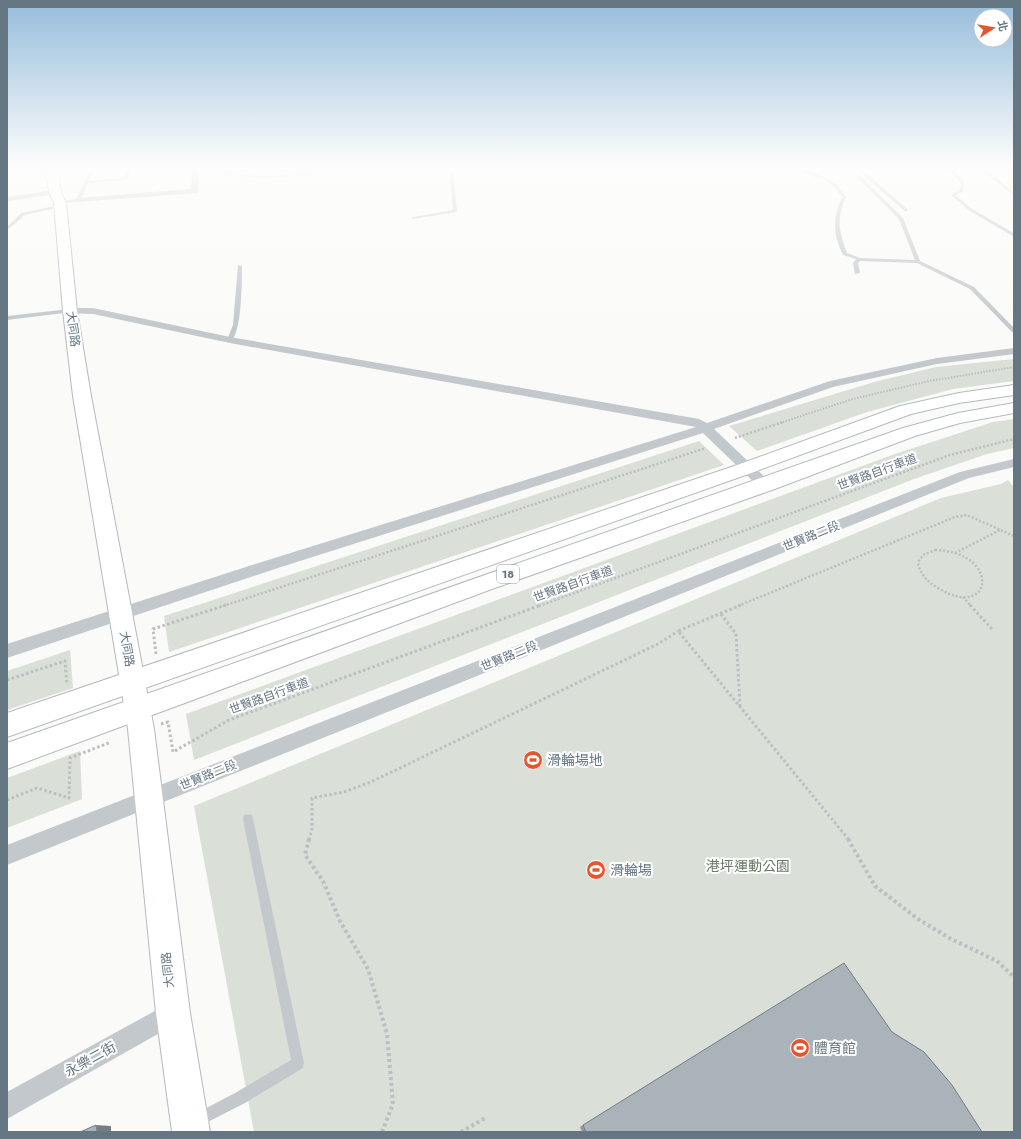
<svg xmlns="http://www.w3.org/2000/svg" width="1021" height="1139" viewBox="0 0 1021 1139" font-family="Jost,'Noto Sans TC',sans-serif">
<rect width="100%" height="100%" fill="#fafaf8"/>
<!-- green -->
<g fill="#dadfd7">
<path d="M1014,359V381L953,389L867,412L757,451L729,426L874,382L936,367Z"/>
<path d="M1014,419V448L987,454L914,479L194,760L186,714L895,454L993,422Z"/>
<path d="M699,441L724,465L169,652L164,616Z"/>
<path d="M1008,480L1014,487V1132H254L194,806L941,498L1001,484Z"/>
<path d="M70,650L73,688L7,710V671Z"/>
<path d="M80,751L82,799L7,828V778Z"/>
</g>
<g fill="none" stroke-linecap="round" stroke-linejoin="round">
<!-- stream -->
<g stroke="#bbc7cb" stroke-width="3">
<path d="M856,167L906,210"/>
<path d="M942,167L947,172"/>
<path d="M948,167L962,181V190L953,195L971,210L1014,235"/>
</g>
<defs>
<path id="secondary" d="M46,167H57L61,192L66,203L77,311L91,396L154,729L190,1013L210,1132H172L156,1013L128,729L73,396L63,311L54,203L49,192Z"/>
<g id="primary">
<path d="M1014,385V395L959,403L911,414L754,472L7,737V713L740,464L900,406L959,393Z"/>
<path d="M1014,403V413L960,423L915,436L772,490L492,589L7,769V743L903,428L958,413Z"/>
</g>
</defs>
<!-- secondary casing -->
<use href="#secondary" stroke="#b3babf" stroke-width="2"/>
<!-- primary casing -->
<use href="#primary" stroke="#b5babe" stroke-width="2"/>
<!-- path-far3 -->
<path stroke="#bbbfc2" stroke-width="2" stroke-dasharray="1.5 1.5" stroke-linecap="butt" d="M780,423L853,399L929,381L1014,367"/>
<!-- path-far2 -->
<g stroke="#bbbfc2" stroke-width="2.5" stroke-dasharray="2 2" stroke-linecap="butt">
<path d="M735,438L783,422"/>
<path d="M935,550C1002,552 993,622 938,588C928,582 920,575 918,562L923,555Z"/>
<path d="M955,553L1000,530"/>
<path d="M963,597L971,606"/>
<path d="M223,606L706,448"/>
<path d="M539,606L950,455L1014,439"/>
<path d="M738,606L955,517L967,515L1014,536"/>
</g>
<!-- path-far1 -->
<g stroke="#bbbfc2" stroke-width="3" stroke-dasharray="2.5 2.5" stroke-linecap="butt">
<path d="M741,605L678,631L849,840"/>
<path d="M970,605L992,629"/>
<path d="M721,614L736,634L740,706"/>
<path d="M156,654L153,629L226,605"/>
<path d="M7,680L65,661L67,685"/>
<path d="M161,724L168,722L173,752L229,720L541,605"/>
<path d="M7,800L37,788L69,798L70,758L111,742"/>
<path d="M309,840L312,829V798L344,792L373,781L658,644L678,631"/>
</g>
<!-- path -->
<g stroke="#bbbfc2" stroke-width="4" stroke-dasharray="3 3" stroke-linecap="butt">
<path d="M309,839L305,855L323,881L340,921L368,969L387,1034L393,1104L382,1132"/>
<path d="M848,839L875,886L918,919L951,939L997,961L1014,977"/>
<path d="M461,1132L487,1117"/>
</g>
<!-- lane -->
<g fill="#c3c8cc" fill-rule="evenodd">
<path d="M92,167H96L89,181L124,178L129,168L132,169L127,180L88,183L80,201L58,204V202L76,199Z"/>
<path d="M449,167H453L457,212L412,219V217H414L453,210Z"/>
<path d="M789,167H796L816,174L826,169L840,172L838,173L827,171L819,175L836,184L846,197C836,220 839,231 847,253L860,258L915,260L899,219L856,176L859,175L903,218L920,261L974,287L1014,328V333L1012,332L970,289L917,263L860,261L858,263L860,273L855,274L853,263L856,259L843,255C833,234 832,219 842,197C836,187 825,176 813,177V175Z"/>
<path d="M978,167H983L1014,193V196Z"/>
<path d="M195,168L264,177L315,172L317,173L264,179L194,170Z"/>
<path d="M60,205H62V207L25,215L7,230V227L21,213Z"/>
<path d="M238,265L242,266C242,280 242,335 230,342L227,340L233,325Z"/>
<path d="M70,309L73,311L72,312L7,320V316Z"/>
<path d="M248,814L252,815L253,819L304,1063L303,1068L245,1103L198,1127L193,1125L191,1120L193,1115L235,1093L291,1060L243,819L244,815Z"/>
</g>
<!-- street -->
<g fill="#c3c8cc" fill-rule="evenodd">
<path d="M192,167H200L199,169L198,193L78,202L74,200L78,198L191,189Z"/>
<path d="M55,190H58V194L7,201V197Z"/>
<path d="M70,308H93L230,337L699,419L707,423L830,381L937,358L1014,348V354L937,364L833,387L714,429L770,482L772,485L770,488H760L703,433L278,568L7,658V644L268,560L696,427L230,343L93,314L66,313L65,311Z"/>
<path d="M1014,459V467L969,478L7,865V845L960,472Z"/>
<path d="M173,1001L181,1005L185,1013L181,1021L7,1119V1092Z"/>
</g>
<!-- secondary -->
<use href="#secondary" fill="#fff" fill-rule="evenodd"/>
<!-- primary -->
<use href="#primary" fill="#fff" fill-rule="evenodd"/>
</g>
<!-- wall -->
<path fill="#929a9f" d="M892,1032L982,1132H582L580,1127L583,1125Z"/>
<!-- shaded-wall -->
<path fill="#777d82" d="M96,1125L111,1126V1132H97Z"/>
<!-- building -->
<g fill="#aab3b9" stroke="#777d82">
<path d="M844,963L892,1032L924,1052L952,1085L982,1132H586L583,1125Z"/>
<path d="M96,1125L97,1132H80Z"/>
</g>
<!-- sky -->
<linearGradient id="sky" x2="0" y2="1"><stop stop-color="#96bcdc"/><stop offset="0.51" stop-color="#fdfdfc"/><stop offset="1" stop-color="#fdfdfc" stop-opacity="0"/></linearGradient>
<rect width="1021" height="327" fill="url(#sky)"/>
<!-- icons -->
<defs>
<symbol id="stadium-disc" viewBox="-11 -11 22 22"><circle r="9.5" fill="#e4572e" stroke="#fff"/><path d="M0-5a6.5 5 0 1 0 0 10a6.5 5 0 1 0 0-10ZM-3.5-1.8h7v3.6h-7Z" fill="#fff"/></symbol>
</defs>
<g fill-rule="evenodd">
<use href="#stadium-disc" x="522" y="749" width="22" height="22"/>
<use href="#stadium-disc" x="585" y="859" width="22" height="22"/>
<use href="#stadium-disc" x="789" y="1037" width="22" height="22"/>
</g>
<g text-anchor="middle" stroke-width="4" stroke-linejoin="round" paint-order="stroke">
<!-- shield labels -->
<rect fill="#fff" stroke="#939fa8" stroke-width="1" x="497" y="565" width="22" height="18" rx="3"/>
<g font-size="11" font-weight="bold" fill="#657683">
<text x="508" y="578">18</text>
</g>
<!-- street labels -->
<g font-size="12" fill="#657683" stroke="#fff">
<text transform="translate(73 329) rotate(82)" y="4">大同路</text>
<text transform="translate(877 472) rotate(-20)" y="4">世賢路自行車道</text>
<text transform="translate(811 536) rotate(-22)" y="4">世賢路二段</text>
<text transform="translate(573 584) rotate(-20)" y="4">世賢路自行車道</text>
<text transform="translate(127 649) rotate(80)" y="4">大同路</text>
<text transform="translate(509 656) rotate(-22)" y="4">世賢路二段</text>
<text transform="translate(269 696) rotate(-20)" y="4">世賢路自行車道</text>
<text transform="translate(208 775) rotate(-22)" y="4">世賢路二段</text>
<text transform="translate(168 970) rotate(-96)" y="4">大同路</text>
</g>
<!-- near-poi labels -->
<g font-size="14" fill="#657683" stroke="#fff" text-anchor="start">
<text x="547" y="765">滑輪場地</text>
<text x="610" y="875">滑輪場</text>
<text x="814" y="1053">體育館</text>
</g>
<!-- near-park labels -->
<g font-size="14" fill="#687a64" stroke="#fff">
<text x="748" y="871">港坪運動公園</text>
</g>
<!-- near-street labels -->
<g font-size="14" fill="#657683" stroke="#fff">
<text transform="translate(90 1059) rotate(-29)" y="5">永樂二街</text>
</g>
</g>
<!-- border -->
<rect width="1021" height="1139" fill="none" stroke="#657683" stroke-width="16"/>
<!-- north arrow -->
<g transform="translate(993 28) rotate(78)"><circle r="19" fill="#ffffff" stroke="#c1c8cd"/>
<path d="M0-3L7 15L0 10L-7 15Z" fill="#e4572e"/>
<text y="-6" font-size="11" font-weight="bold" text-anchor="middle" fill="#657683">北</text>
</g>
</svg>
